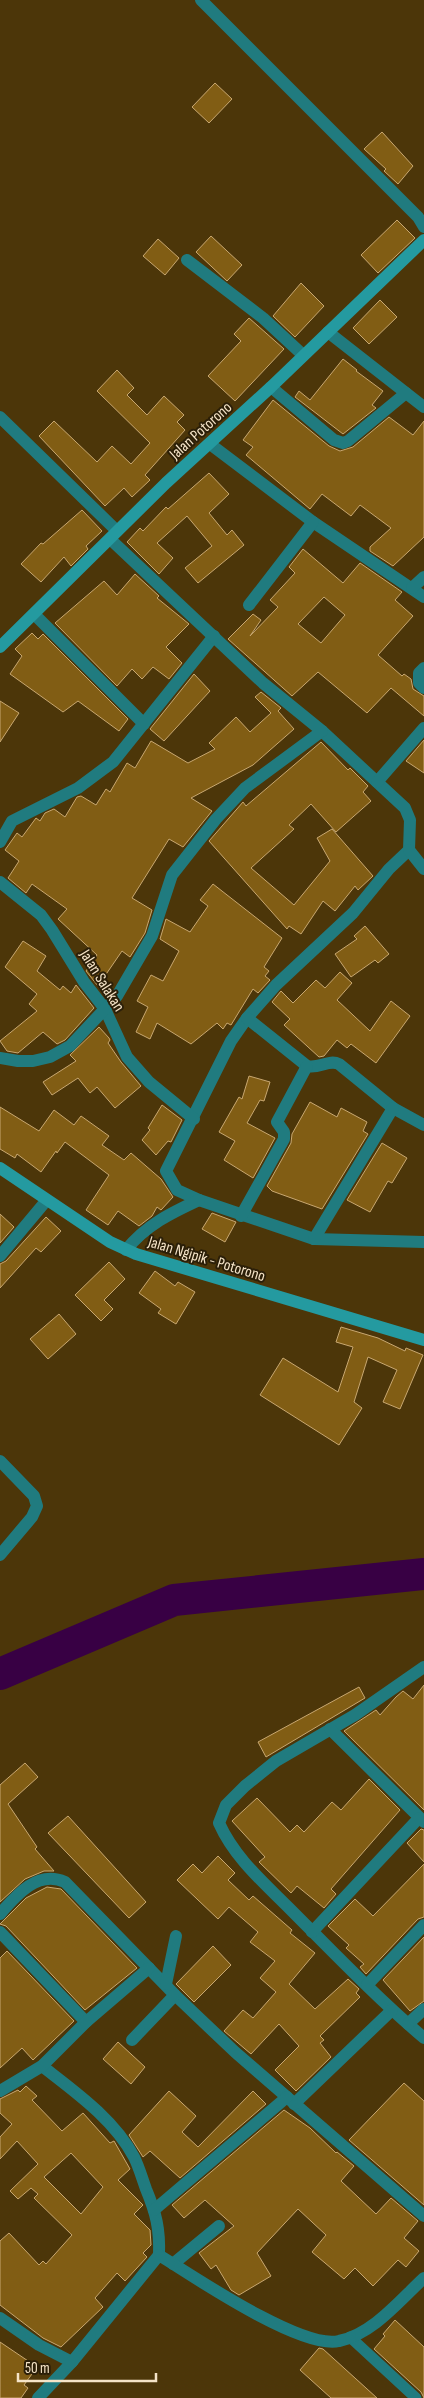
<svg xmlns="http://www.w3.org/2000/svg" width="424" height="2398" viewBox="0 0 424 2398" font-family="'Sofia Sans Condensed',sans-serif">
<rect width="100%" height="100%" fill="#4c3609"/>
<g fill="none" stroke-linecap="round" stroke-linejoin="round">
<!-- river -->
<path stroke="#380044" stroke-width="32" d="M0,1674L174,1600L424,1574"/>
</g>
<!-- building -->
<g fill="#815d14" stroke="#c8a770" fill-rule="evenodd">
<path d="M215,83L232,99L209,123L192,107Z"/>
<path d="M382,132L413,166L398,184L384,171L386,169L364,149Z"/>
<path d="M397,220L415,238L378,273L361,255Z"/>
<path d="M211,236L242,265L227,281L196,252Z"/>
<path d="M158,239L179,258L165,275L143,256Z"/>
<path d="M301,283L324,306L295,337L273,316Z"/>
<path d="M380,300L397,317L369,344L353,328Z"/>
<path d="M249,318L284,349L235,401L208,376L241,341L234,334Z"/>
<path d="M343,359L357,370L356,371L383,391L372,405L376,408L343,434L295,397L299,391L310,400Z"/>
<path d="M117,370L134,388L127,395L147,415L164,396L184,415L177,422L185,430L145,475L150,480L132,497L124,488L105,506L39,436L54,421L97,462L112,446L131,464L150,443L97,391Z"/>
<path d="M273,400L329,446L340,451L353,447L389,417L413,435L424,421V537L393,566L370,551V547L391,528L360,505L351,516L322,494L310,509L246,455L253,447L243,440Z"/>
<path d="M209,473L229,494L209,513L227,535L232,530L244,545L198,583L185,568L212,546L187,516L157,543L173,558L159,574L127,542L140,528L143,531L166,507L168,509Z"/>
<path d="M82,510L102,531L86,546L88,549L71,566L64,557L41,582L21,564L41,543L43,544Z"/>
<path d="M303,549L343,583L360,563L402,592L395,600L413,616L378,655L402,676L404,674L411,679L413,689L424,696V716L391,688L367,713L318,672L292,696L228,639L253,614L261,620L250,636L278,607L270,600L295,573L289,567ZM324,597L345,615L321,643L298,624Z"/>
<path d="M135,574L159,596L157,598L189,624L166,647L182,663L169,679L153,667L142,679L132,669L117,686L55,623L104,581L117,595Z"/>
<path d="M32,633L38,639L43,634L128,719L119,731L78,701L63,712L10,674L22,656L15,649Z"/>
<path d="M194,674L210,691L164,741L150,729Z"/>
<path d="M261,692L281,708L278,711L294,729L253,765L191,798L212,811L183,847L169,839L132,898L152,910L145,933L130,957L122,951L98,986L86,971L97,955L58,919L67,909L32,884L26,893L8,878L19,861L5,850L17,833L22,837L36,818L40,821L45,813L54,809L65,817L77,797L81,796L96,805L106,789L110,792L127,763L135,768L151,741L188,763L215,749L209,743L236,717L250,732L271,713L255,697Z"/>
<path d="M0,701L19,713L0,742Z"/>
<path d="M424,740V773L406,761Z"/>
<path d="M321,742L348,770L350,768L368,786L363,792L371,801L336,832L311,804L289,825L294,829L251,868L294,905L330,861L317,838L332,829L373,876L358,890L355,886L335,911L323,901L301,934L289,926L287,929L209,841L243,802L246,806Z"/>
<path d="M213,884L282,938L264,967L269,971L265,976L270,980L258,993L253,989L231,1025L227,1023L223,1029L217,1023L191,1044L157,1023L150,1039L136,1032L148,1007L137,1001L151,975L163,981L179,951L160,939L166,919L190,932L208,906L200,900Z"/>
<path d="M365,926L389,954L378,963L375,960L351,977L335,954L357,939L354,936Z"/>
<path d="M23,941L46,956L37,971L60,990L63,986L71,993L76,985L94,1008L65,1040L57,1044L43,1032L18,1053L7,1051L0,1041L37,1011L29,1004L37,994L5,967Z"/>
<path d="M340,972L352,983L337,1000L370,1031L391,1001L410,1016L376,1063L351,1044L347,1048L337,1040L324,1056L319,1057L284,1025L290,1019L272,1002L281,991L293,1003L316,980L325,988Z"/>
<path d="M99,1027L109,1038L110,1040L108,1043L121,1062L141,1086L115,1108L97,1087L90,1093L78,1078L52,1095L43,1082L76,1061L70,1055Z"/>
<path d="M249,1076L270,1082L264,1101L260,1100L247,1123L275,1138L253,1178L224,1160L235,1141L219,1132L239,1097L242,1099Z"/>
<path d="M310,1102L337,1117L341,1108L367,1122L363,1131L368,1134L322,1209L272,1191L267,1186L291,1143L292,1134Z"/>
<path d="M162,1105L182,1120L171,1142L168,1141L156,1155L142,1140L150,1130L148,1128Z"/>
<path d="M0,1107L39,1131L54,1110L74,1125L81,1116L109,1136L102,1145L124,1160L131,1153L161,1179L173,1197L161,1210L157,1207L152,1216L139,1226L118,1211L108,1225L86,1210L109,1175L65,1142L57,1153L56,1151L41,1172L17,1154L15,1158L0,1149Z"/>
<path d="M382,1143L407,1158L392,1183L388,1181L370,1212L347,1200Z"/>
<path d="M212,1213L236,1222L225,1242L202,1229Z"/>
<path d="M0,1214L14,1227L0,1243Z"/>
<path d="M46,1217L61,1231L41,1252L36,1248L0,1288V1264L6,1261Z"/>
<path d="M109,1262L125,1279L104,1300L113,1309L101,1321L75,1295Z"/>
<path d="M155,1271L175,1286L178,1282L195,1292L176,1324L158,1313L161,1309L139,1293Z"/>
<path d="M59,1314L76,1334L48,1359L30,1339Z"/>
<path d="M341,1327L378,1338L405,1351L406,1348L423,1355L400,1409L383,1402L397,1370L368,1357L354,1402L362,1408L339,1445L260,1395L283,1358L338,1392L353,1347L336,1342Z"/>
<path d="M424,1685V1810L344,1731L376,1710L380,1715L396,1697L403,1691L413,1699Z"/>
<path d="M359,1687L365,1698L266,1757L258,1742Z"/>
<path d="M25,1763L38,1777L8,1804L37,1847L35,1849L54,1871H44L25,1879L0,1902V1785Z"/>
<path d="M369,1779L400,1810L331,1889L336,1894L324,1908L297,1886L291,1893L259,1862L265,1857L232,1821L257,1798L290,1832L297,1825L304,1832L332,1802L341,1810Z"/>
<path d="M68,1816L146,1902L129,1918L48,1833Z"/>
<path d="M421,1829L424,1830V1862L407,1843Z"/>
<path d="M218,1856L235,1873L228,1880L249,1900L253,1896L292,1930L290,1933L315,1953L289,1984L315,2009L348,1979L359,1989L356,1993L360,1997L320,2036L324,2040L320,2043L331,2057L296,2091L275,2070L299,2046L279,2024L251,2054L224,2031L243,2010L253,2018L276,1992L260,1978L275,1961L250,1942L258,1932L229,1907L218,1919L177,1880L193,1864L202,1873Z"/>
<path d="M424,1864V1917L418,1919L366,1974L360,1967L364,1964L346,1948L349,1945L328,1926L355,1899L373,1916Z"/>
<path d="M47,1887L61,1889L137,1968L85,2010L6,1926L0,1924L26,1898Z"/>
<path d="M424,1937V2001L410,2011L383,1980Z"/>
<path d="M213,1946L231,1965L194,2002L176,1984Z"/>
<path d="M7,1951L74,2021L33,2060L22,2048L0,2068V1958Z"/>
<path d="M118,2042L145,2067L131,2084L103,2059Z"/>
<path d="M404,2083L424,2101V2205L349,2140Z"/>
<path d="M26,2086L37,2096L32,2100L62,2131L83,2113L110,2143L114,2141L130,2169L118,2180L143,2205L134,2214L150,2230L151,2245L143,2253L147,2257L125,2281L117,2273L95,2298L103,2307L61,2347L43,2338L0,2305V2241L9,2233L39,2265L43,2261L46,2264L72,2235L34,2198L38,2194L31,2188L18,2199L10,2191L38,2164L17,2141L0,2159V2137L12,2124L0,2113V2099L18,2090L20,2092ZM71,2153L103,2187L81,2214L44,2177Z"/>
<path d="M169,2091L196,2116L182,2132L198,2147L253,2091L266,2104L180,2178L150,2151L143,2157L129,2135Z"/>
<path d="M284,2110L310,2128L336,2153L337,2152L354,2166L341,2181L376,2214L391,2198L418,2221L404,2238L419,2251L406,2267L398,2260L373,2286L355,2268L344,2279L312,2252L326,2235L298,2209L257,2253L271,2276L239,2295L231,2290L216,2265L211,2269L199,2253L234,2226L205,2200L184,2218L172,2205Z"/>
<path d="M395,2320L424,2347V2398L421,2392L374,2349L385,2336L383,2334Z"/>
<path d="M0,2342L37,2367L24,2385L28,2388L21,2398H0Z"/>
<path d="M319,2348L323,2349L377,2398H331L300,2370Z"/>
</g>
<g fill="none" stroke-linecap="round" stroke-linejoin="round">
<!-- lane -->
<path stroke="#207b7f" stroke-width="11" d="M350,2337L416,2398"/>
<!-- street -->
<g stroke="#207b7f" stroke-width="12">
<path d="M201,0L418,217L424,227"/>
<path d="M187,260L263,318L303,355"/>
<path d="M328,332L424,407"/>
<path d="M271,387L334,440L343,443L348,441L406,393"/>
<path d="M0,417L117,531"/>
<path d="M210,444L313,522L424,597"/>
<path d="M412,588L424,577"/>
<path d="M249,605L313,522"/>
<path d="M35,615L144,724"/>
<path d="M424,668L419,673V683L424,688"/>
<path d="M322,731L405,808L410,820L409,850L389,869L353,913L276,985L247,1018L231,1041L166,1171L177,1190L199,1200L314,1239L424,1242"/>
<path d="M377,782L424,728"/>
<path d="M0,842L12,821L78,788L113,762L214,636"/>
<path d="M409,850L424,869"/>
<path d="M0,882L41,915L52,930L84,982L105,1009L127,1057L149,1082L194,1119"/>
<path d="M247,1018L307,1066C319,1069 329,1059 339,1064L393,1108L424,1125"/>
<path d="M0,1058L18,1061H33L50,1057L70,1046L117,996L152,936L172,875L216,819L245,788L322,731L263,683L110,539"/>
<path d="M241,1216L284,1139V1132L277,1122L307,1066"/>
<path d="M314,1239L393,1108"/>
<path d="M126,1250C146,1225 171,1213 199,1200"/>
<path d="M0,1256L46,1201"/>
<path d="M0,1461L34,1496L37,1506L32,1517L0,1555"/>
<path d="M424,1667L355,1715L276,1761L245,1786L226,1805L219,1823C234,1857 263,1882 289,1908C333,1952 377,1998 424,2038"/>
<path d="M330,1729L424,1822"/>
<path d="M0,1914C17,1894 38,1870 65,1882L175,1995L235,2052L424,2216"/>
<path d="M0,1932L86,2022"/>
<path d="M312,1932L419,1818"/>
<path d="M166,1984L176,1936"/>
<path d="M367,1985L424,1925"/>
<path d="M408,2024L424,2009"/>
<path d="M132,2040L175,1995"/>
<path d="M42,2066C74,2091 114,2119 134,2157C139,2167 142,2178 146,2189C156,2213 160,2229 159,2255"/>
<path d="M0,2091L42,2066L86,2022L149,1968"/>
<path d="M294,2104L392,2010"/>
<path d="M154,2210L287,2097"/>
<path d="M173,2264L219,2226"/>
<path d="M0,2318L39,2345L72,2362"/>
<path d="M38,2398L72,2362L159,2255C194,2277 302,2350 339,2341C373,2334 400,2300 424,2278"/>
</g>
<!-- secondary -->
<g stroke="#249aa0" stroke-width="12">
<path d="M0,647L166,483L271,387L424,240"/>
<path d="M0,1168L110,1242L136,1254L424,1340"/>
</g>
</g>
<g text-anchor="middle" stroke-width="4" stroke-linejoin="round" paint-order="stroke">
<!-- street labels -->
<g font-size="16" fill="#f5e4c8" stroke="#2b1f08">
<text transform="translate(200 430) rotate(-42)" y="6">Jalan Potorono</text>
<text transform="translate(103 980) rotate(58)" y="6">Jalan Salakan</text>
<text transform="translate(207 1258) rotate(17)" y="6">Jalan Ngipik - Potorono</text>
</g>
</g>
<!-- scale -->
<path d="M18 2373v8h138v-8" fill="none" stroke="#f5e4c8" stroke-width="2.5"/>
<text x="25" y="2373" font-size="15" fill="#f5e4c8" stroke="#2b1f08" stroke-width="4" paint-order="stroke">50 m</text>
</svg>
